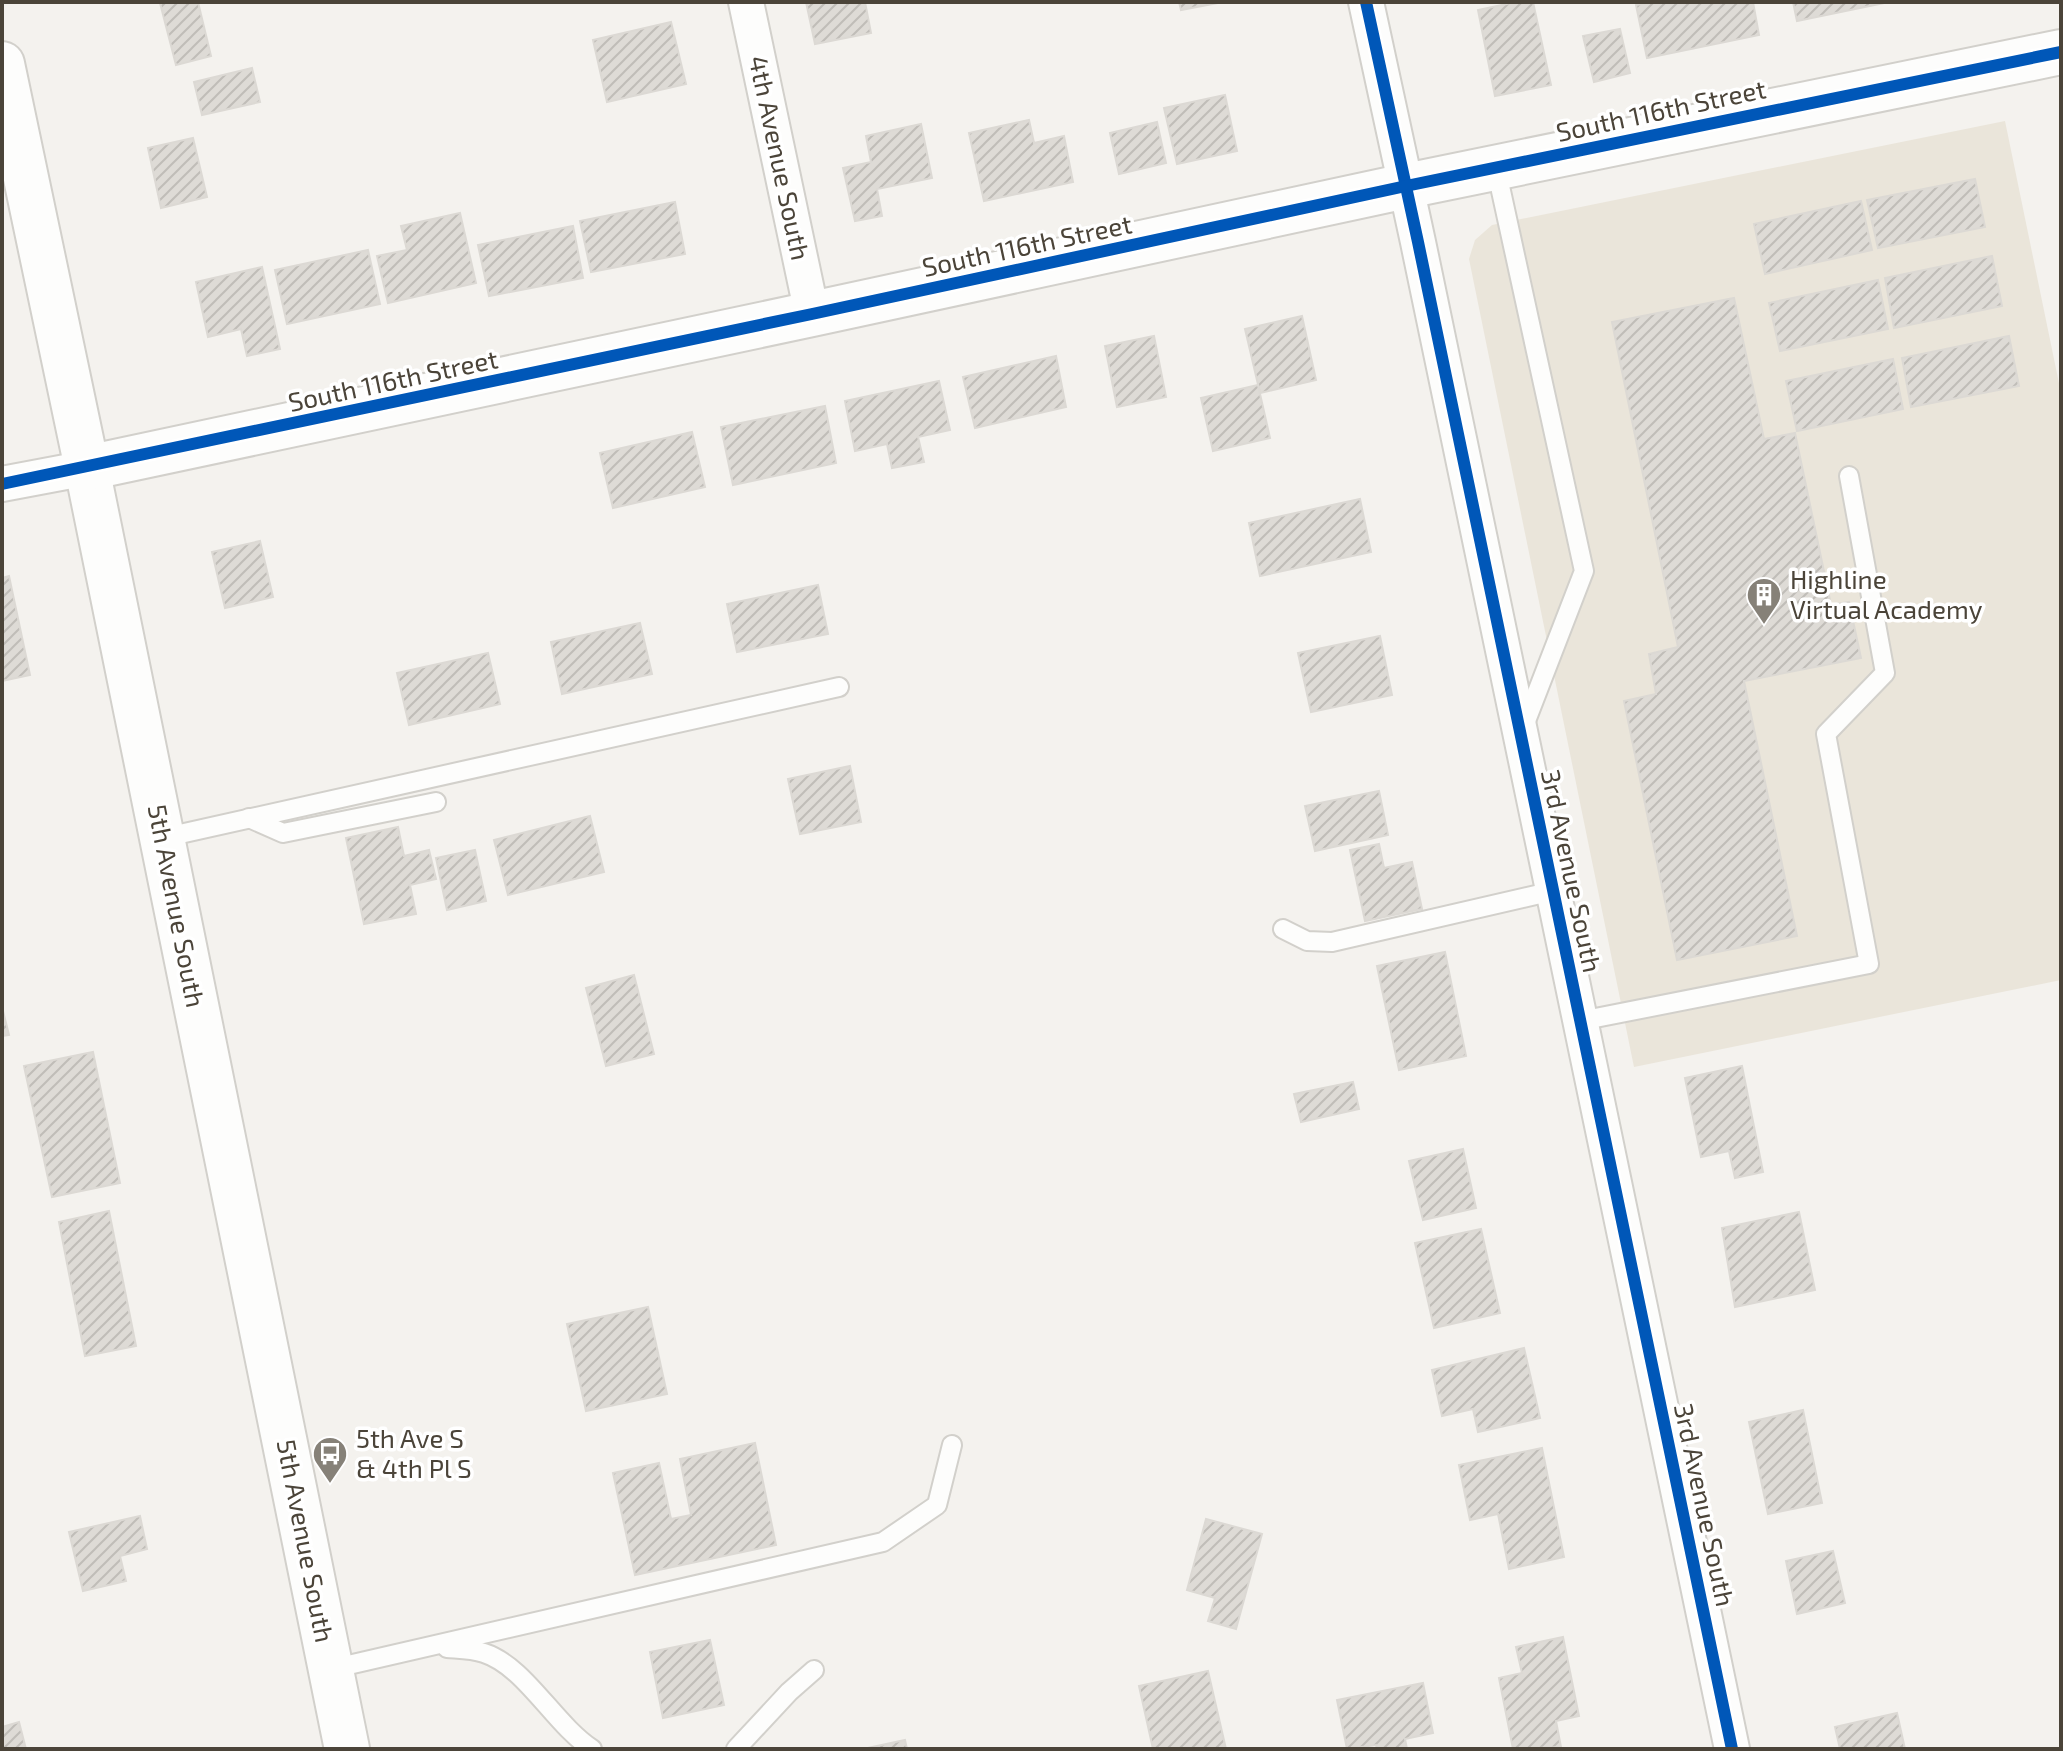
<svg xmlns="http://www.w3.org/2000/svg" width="2063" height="1751" viewBox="0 0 2063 1751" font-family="'Exo 2',sans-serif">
<defs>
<pattern id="building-hatch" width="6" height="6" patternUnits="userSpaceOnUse" patternTransform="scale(2)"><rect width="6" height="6" fill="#dedbd6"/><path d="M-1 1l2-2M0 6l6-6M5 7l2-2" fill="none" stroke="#c0bdb8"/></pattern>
</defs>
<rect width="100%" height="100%" fill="#f4f2ee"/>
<!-- education -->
<path fill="#eae5da" d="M2005,121L2061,393V980L1634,1067L1469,259L1475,240L1492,225Z"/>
<!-- building -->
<g fill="url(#building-hatch)" stroke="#dcd9d4" stroke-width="2">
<path d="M164,2H198L211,56L176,65L160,3Z"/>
<path d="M806,2H865L871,33L815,44Z"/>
<path d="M1179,2H1223L1181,10Z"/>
<path d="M1516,2H1533L1551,85L1495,96L1478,10Z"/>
<path d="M1654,2H1753L1759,35L1647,58L1636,5Z"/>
<path d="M1793,2H1889L1797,21Z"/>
<path d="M671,22L686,84L607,102L593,40Z"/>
<path d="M1620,29L1630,73L1594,82L1583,36Z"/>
<path d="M252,68L260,102L202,115L194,82Z"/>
<path d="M1225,95L1237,151L1177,164L1164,108Z"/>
<path d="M1029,120L1034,143L1064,136L1073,182L984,201L969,133Z"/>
<path d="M1157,122L1166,163L1119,174L1110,133Z"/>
<path d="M921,124L932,178L877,189L882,216L855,221L843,168L871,162L866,136Z"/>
<path d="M193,138L207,197L161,208L148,148Z"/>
<path d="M1975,179L1985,227L1878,248L1867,200Z"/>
<path d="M1861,201L1872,250L1765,274L1754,224Z"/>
<path d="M675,202L685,254L591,272L580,221Z"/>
<path d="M460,213L476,283L388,303L377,256L407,250L401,226Z"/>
<path d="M573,226L583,278L489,296L478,245Z"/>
<path d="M368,250L380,304L287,324L275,270Z"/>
<path d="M1992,256L2002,306L1894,328L1885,278Z"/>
<path d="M262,267L280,349L247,356L241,329L208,337L196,282Z"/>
<path d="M1878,280L1888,329L1780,351L1769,303Z"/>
<path d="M1734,298L1764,439L1795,433L1831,605L1849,602L1861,658L1744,681L1797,936L1677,960L1624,701L1656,694L1649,654L1678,647L1612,322Z"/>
<path d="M1302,316L1316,380L1260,393L1245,329Z"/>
<path d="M1154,336L1166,397L1117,407L1105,346Z"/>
<path d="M2009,336L2019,386L1911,407L1902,358Z"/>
<path d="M1056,356L1066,407L975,428L963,377Z"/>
<path d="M1893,359L1903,409L1797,431L1786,381Z"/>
<path d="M939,381L950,430L918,437L924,462L892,468L887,444L855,451L845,401Z"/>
<path d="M1258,385L1270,438L1213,451L1201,398Z"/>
<path d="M825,406L836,463L733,485L721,427Z"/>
<path d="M692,432L705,487L613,508L600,453Z"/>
<path d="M1360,499L1371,552L1260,576L1249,523Z"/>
<path d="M260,541L273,597L225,608L212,552Z"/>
<path d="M9,576L30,675L2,681V578Z"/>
<path d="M818,585L828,634L737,652L727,604Z"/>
<path d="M640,623L652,674L562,694L551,642Z"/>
<path d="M1380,636L1392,695L1311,712L1298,653Z"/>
<path d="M488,653L500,704L409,725L397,673Z"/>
<path d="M850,766L861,822L800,834L788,779Z"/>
<path d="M1379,791L1388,835L1315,851L1305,806Z"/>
<path d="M590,816L604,872L508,895L494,840Z"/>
<path d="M398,827L404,856L429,850L436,879L410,885L416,914L364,924L346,838Z"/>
<path d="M1379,844L1384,868L1412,862L1422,909L1365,921L1350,850Z"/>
<path d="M475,850L486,901L447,910L436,858Z"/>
<path d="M1445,952L1466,1056L1399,1070L1377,966Z"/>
<path d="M634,975L654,1054L606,1066L586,988Z"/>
<path d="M2,1007L9,1035L2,1036Z"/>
<path d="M93,1052L120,1183L52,1197L24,1066Z"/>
<path d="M1742,1066L1763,1172L1735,1178L1729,1151L1701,1157L1685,1078Z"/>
<path d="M1353,1082L1359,1109L1301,1122L1294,1094Z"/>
<path d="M1463,1149L1476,1208L1423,1220L1409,1161Z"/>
<path d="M109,1211L136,1346L85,1356L59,1222Z"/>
<path d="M1799,1212L1815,1290L1735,1307L1722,1228Z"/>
<path d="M1481,1229L1500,1313L1434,1328L1415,1243Z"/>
<path d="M648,1307L667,1394L586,1411L567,1324Z"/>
<path d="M1524,1348L1540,1418L1478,1432L1473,1409L1442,1416L1432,1370Z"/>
<path d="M1803,1410L1822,1503L1768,1514L1749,1422Z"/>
<path d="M755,1443L776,1545L635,1575L613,1473L659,1463L671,1519L691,1515L680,1459Z"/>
<path d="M1542,1448L1564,1557L1509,1569L1498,1514L1470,1520L1459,1465Z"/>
<path d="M140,1516L147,1549L120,1556L126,1581L83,1591L69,1532Z"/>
<path d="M1206,1519L1262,1534L1236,1629L1208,1621L1215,1598L1187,1590Z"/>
<path d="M1833,1551L1845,1603L1797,1614L1786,1561Z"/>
<path d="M1563,1637L1579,1716L1556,1721L1561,1747L1513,1749L1499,1678L1522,1673L1516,1647Z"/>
<path d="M710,1640L724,1705L663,1718L650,1652Z"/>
<path d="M1208,1671L1226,1749H1153L1139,1686Z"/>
<path d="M1423,1683L1433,1733L1405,1739L1407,1749H1377L1376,1745L1347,1749L1337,1700Z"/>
<path d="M1897,1713L1905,1749H1840L1835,1727Z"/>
<path d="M19,1722L26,1749H2V1727Z"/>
<path d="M905,1740L907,1749H863Z"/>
</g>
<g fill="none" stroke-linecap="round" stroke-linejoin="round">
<defs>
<g id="service">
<path d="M1496,168L1584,571L1524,726"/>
<path d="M249,818L283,833L436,802"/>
<path d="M162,838L839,687"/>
<path d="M1283,929L1307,941L1332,942L1553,891"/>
<path d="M1580,1021L1869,964L1826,734L1885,673L1849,476"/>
<path d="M447,1648C459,1649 472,1649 484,1653C525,1666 554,1724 592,1749"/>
<path d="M331,1669L883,1542L937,1505L952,1445"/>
<path d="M736,1749L789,1692L814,1670"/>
</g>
<g id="minor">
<path d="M746,2L812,314"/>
<path d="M1366,2L1418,242L1732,1749"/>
<path d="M2,484L87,468"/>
</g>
<g id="tertiary">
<path d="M2,64L87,468L347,1749"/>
<path d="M87,468L812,314L1406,186L2061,52"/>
</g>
</defs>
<!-- service casing -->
<use href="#service" stroke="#d2d0cb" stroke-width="22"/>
<!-- minor casing -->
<use href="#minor" stroke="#d2d0cb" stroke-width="38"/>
<!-- tertiary casing -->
<use href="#tertiary" stroke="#d2d0cb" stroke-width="48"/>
<!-- service -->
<use href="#service" stroke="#fdfdfc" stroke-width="18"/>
<!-- minor -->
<use href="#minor" stroke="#fdfdfc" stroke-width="34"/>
<!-- tertiary -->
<use href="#tertiary" stroke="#fdfdfc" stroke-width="44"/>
<defs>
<g id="cycleway">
<path d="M1366,2L1418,242L1732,1749"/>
<path d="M2,484L812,314L1406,186L2061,52"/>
</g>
</defs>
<!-- cycleway casing -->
<use href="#cycleway" stroke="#fff" stroke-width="17"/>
<!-- cycleway -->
<use href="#cycleway" stroke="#0057b8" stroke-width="12"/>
</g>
<!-- icons -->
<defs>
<symbol id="building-pin" viewBox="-11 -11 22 30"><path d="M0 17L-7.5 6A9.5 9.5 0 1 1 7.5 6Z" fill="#868178" stroke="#fff"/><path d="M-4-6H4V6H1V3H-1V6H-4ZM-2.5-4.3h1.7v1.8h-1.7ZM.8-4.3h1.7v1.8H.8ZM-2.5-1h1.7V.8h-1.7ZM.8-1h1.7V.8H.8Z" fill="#fff"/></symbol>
<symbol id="bus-pin" viewBox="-11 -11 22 30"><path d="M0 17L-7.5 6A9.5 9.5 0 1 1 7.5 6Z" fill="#868178" stroke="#fff"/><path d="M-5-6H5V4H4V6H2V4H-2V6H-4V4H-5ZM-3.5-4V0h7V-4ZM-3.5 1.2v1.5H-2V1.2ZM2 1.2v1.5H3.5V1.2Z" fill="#fff"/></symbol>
</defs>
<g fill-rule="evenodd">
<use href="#building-pin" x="1744" y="575" width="40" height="54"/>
<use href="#bus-pin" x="310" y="1434" width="40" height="54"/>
</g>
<g text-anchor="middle" stroke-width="7" stroke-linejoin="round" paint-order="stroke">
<!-- street labels -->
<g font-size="26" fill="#4b4439" stroke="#fff">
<text transform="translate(1661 111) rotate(-12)" y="9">South 116th Street</text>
<text transform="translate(779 158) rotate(78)" y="9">4th Avenue South</text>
<text transform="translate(1027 246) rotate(-12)" y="9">South 116th Street</text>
<text transform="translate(393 381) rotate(-12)" y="9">South 116th Street</text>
<text transform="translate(1571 871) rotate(78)" y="9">3rd Avenue South</text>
<text transform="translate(176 906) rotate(79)" y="9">5th Avenue South</text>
<text transform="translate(1704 1505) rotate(78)" y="9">3rd Avenue South</text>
<text transform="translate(305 1541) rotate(79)" y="9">5th Avenue South</text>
</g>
<!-- poi labels -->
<g font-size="26" fill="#4b4439" stroke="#fff" text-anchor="start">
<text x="1790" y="589">Highline<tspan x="1790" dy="30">Virtual Academy</tspan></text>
<text x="356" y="1448">5th Ave S<tspan x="356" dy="30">&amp; 4th Pl S</tspan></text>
</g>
</g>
<!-- border -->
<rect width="2063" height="1751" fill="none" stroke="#4b4439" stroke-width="8"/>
</svg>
